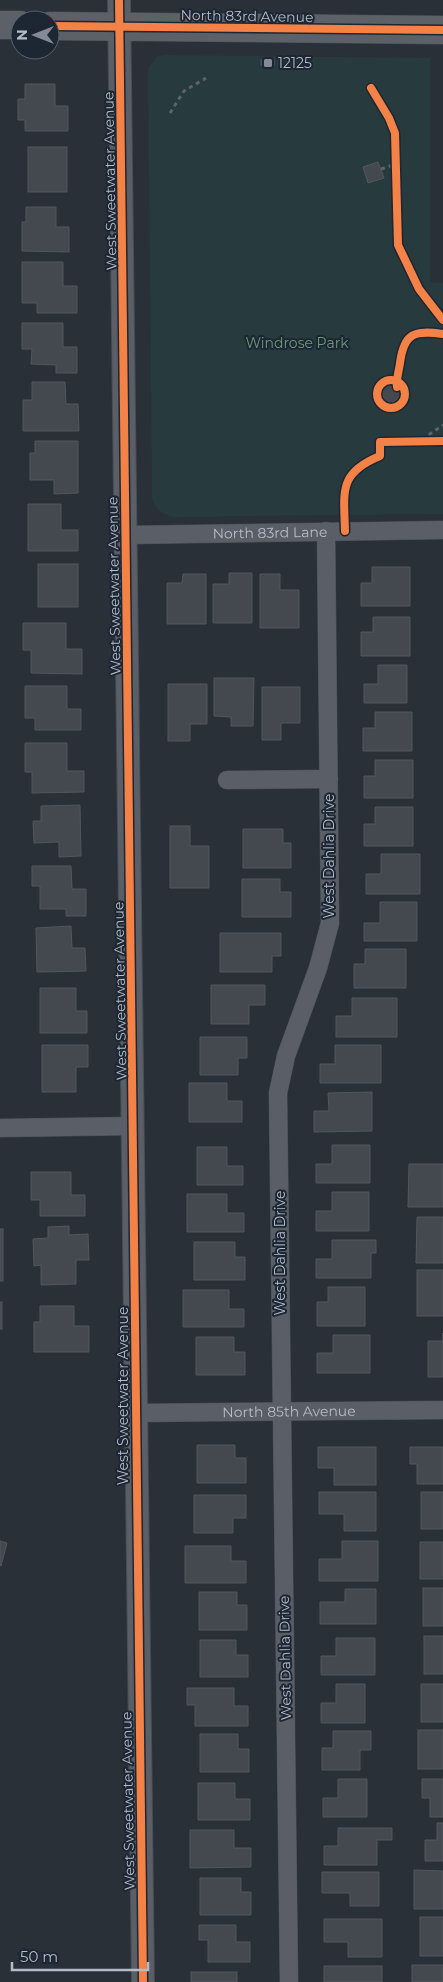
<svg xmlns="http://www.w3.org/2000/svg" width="443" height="1982" viewBox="0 0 443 1982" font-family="Montserrat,sans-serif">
<rect width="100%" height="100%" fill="#2a3038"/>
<!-- green -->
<path fill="#273a3e" d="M165,55L430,58V282L443,283V514L174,517C163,515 156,510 152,499L148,69L157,57Z"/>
<!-- building -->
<g fill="#444950" stroke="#52575f">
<rect x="261" y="60" width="13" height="5"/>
<path d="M25,84H55V106H68V131H25V120H18V99H25Z"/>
<rect x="28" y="147" width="39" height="45"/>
<path d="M378,162L384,178L368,183L363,167Z"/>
<path d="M26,207H56V227H69V252L22,251V222H26Z"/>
<path d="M22,262H63V286H77V313H37V303H22Z"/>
<path d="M22,323H63V347H77V373H56V365L31,364L32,349H22Z"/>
<path d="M32,382H65L66,404H78L79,431H23V400H32Z"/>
<path d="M394,382L402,396L388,405L379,390Z"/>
<path d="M35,441H78V493L54,494V480H30V453H35Z"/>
<path d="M28,504H61V530H78V551H28Z"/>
<rect x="38" y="564" width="40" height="43"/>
<path d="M372,567H410V606H361V583H372Z"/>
<path d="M229,573H252V623H213V584H229Z"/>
<path d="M183,574H206V624H167V583H182Z"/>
<path d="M260,574H280V590H299V628H260Z"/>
<path d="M373,617H410V656H361V632H373Z"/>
<path d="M23,623H66V649H82V674L31,673V650H23Z"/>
<path d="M378,665H407V703H364V684H378Z"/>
<path d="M214,678H254L253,726H231V717L214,716Z"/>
<path d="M168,684H207V724H190V741H168Z"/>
<path d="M25,686H67V709H81V730H35V718H25Z"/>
<path d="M262,687H300V723H281V740H262Z"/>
<path d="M375,712H412V751H363V728H375Z"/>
<path d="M25,743H67V771H84V792L32,793V772H25Z"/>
<path d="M375,760H413V798H364V776H375Z"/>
<path d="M80,805L81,856L59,857V842L34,843L33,821H41V806Z"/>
<path d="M375,807H413V846H364V824H375Z"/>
<path d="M170,826H190V846H209V888H170Z"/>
<path d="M243,829H283V843H291V868H243Z"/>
<path d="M381,854H420V894H366V874H381Z"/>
<path d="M32,866H71L72,889H86V916H66V909H40V886H32Z"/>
<path d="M242,879H280V892H291V917H242Z"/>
<path d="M380,902H417V941H364V923H380Z"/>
<path d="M71,926L72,948H85L86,971L37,972L36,928Z"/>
<path d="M220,933H281V956H272V972H220Z"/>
<path d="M365,949H406V988H354V964H365Z"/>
<path d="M211,985H265V1005H249V1024H211Z"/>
<path d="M40,988H76V1011H87V1033H40Z"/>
<path d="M352,998H397V1037H336V1016H352Z"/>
<path d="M200,1037H247V1058H238V1075H200Z"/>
<path d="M42,1045H88V1067H76V1092H42Z"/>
<path d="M335,1045H381V1083H320V1064H335Z"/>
<path d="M189,1083H227V1101H242V1122H189Z"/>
<path d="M372,1092V1131L314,1132V1111H329L328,1093Z"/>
<path d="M332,1145H370V1183H316V1164H332Z"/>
<path d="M197,1147H227V1166H243V1185H197Z"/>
<path d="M409,1164H443V1207H408Z"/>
<path d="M31,1172H71V1195H85V1216H40V1200H31Z"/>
<path d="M332,1192H369V1231H316V1211H332Z"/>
<path d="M187,1194H227V1213H244V1232H187Z"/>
<path d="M417,1217H443V1263H416Z"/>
<path d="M69,1226V1235L88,1234L89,1260H76V1284L41,1285V1265L34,1266L33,1239L48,1238V1227Z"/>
<rect x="0" y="1229" width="3" height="52"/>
<path d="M332,1240H376V1253H371V1278H316V1259H332Z"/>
<path d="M194,1242H235V1257H245V1280H194Z"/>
<rect x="417" y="1270" width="26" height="46"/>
<path d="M328,1287H365V1326H317V1302H328Z"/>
<path d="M183,1290H229V1309H244V1327H183Z"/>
<rect x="0" y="1302" width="2" height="27"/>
<path d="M40,1306H74V1326H89V1352H34V1322H40Z"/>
<path d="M443,1333V1377H428V1341H443Z"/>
<path d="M333,1335H370V1373H317V1353H333Z"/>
<path d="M196,1337H234V1352H245V1375H196Z"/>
<path d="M197,1445H235V1458H246V1483H197Z"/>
<path d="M318,1447H376V1485H334V1468H318Z"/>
<path d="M410,1447H443V1484H417V1464H410Z"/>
<path d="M319,1492H376V1531H344V1514H319Z"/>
<rect x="421" y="1492" width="22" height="37"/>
<path d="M194,1495H246V1518H233V1533H194Z"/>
<path d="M0,1541L7,1543L1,1566L0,1565Z"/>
<path d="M342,1541H378V1581H319V1559H342Z"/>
<rect x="420" y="1542" width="23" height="37"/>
<path d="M185,1546H231V1561H246V1583H185Z"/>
<rect x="423" y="1588" width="20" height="38"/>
<path d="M345,1589H376V1624H320V1602H345Z"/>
<path d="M199,1592H237V1605H247V1630H199Z"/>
<rect x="424" y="1636" width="19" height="38"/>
<path d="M336,1638H375V1675H321V1656H336Z"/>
<path d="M200,1640H236V1655H248V1677H200Z"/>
<path d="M336,1684H365V1723H321V1703H336Z"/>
<rect x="421" y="1684" width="22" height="38"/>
<path d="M187,1688H234V1706H248V1726H195V1705H187Z"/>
<rect x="418" y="1730" width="25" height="39"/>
<path d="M333,1731H371V1750H360V1770H322V1748H333Z"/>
<path d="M200,1734H238V1749H249V1772H200Z"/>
<path d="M338,1779H367V1817H323V1798H338Z"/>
<path d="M422,1779H443V1817H430V1798H422Z"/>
<path d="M198,1783H235V1799H250V1820H198Z"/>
<path d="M437,1823H443V1861H425V1840H437Z"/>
<path d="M338,1828H392V1840H377V1865H324V1846H338Z"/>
<path d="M190,1830H234V1848H251V1867L190,1868Z"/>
<path d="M414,1870L443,1871V1909H414Z"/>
<path d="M322,1872H379V1906H350V1893H322Z"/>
<path d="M200,1878H241V1892H251V1915H200Z"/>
<rect x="420" y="1917" width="23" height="39"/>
<path d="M324,1919H382V1957H348V1942H324Z"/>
<path d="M199,1925H236V1942H250V1962H208V1940H199Z"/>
<rect x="412" y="1965" width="31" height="17"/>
<rect x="324" y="1966" width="58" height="16"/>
<rect x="191" y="1972" width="46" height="10"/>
</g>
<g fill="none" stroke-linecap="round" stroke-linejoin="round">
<defs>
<g id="minor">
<path id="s1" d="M126,535L443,530"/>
<path d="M227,780L329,779"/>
<path d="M0,1128L134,1126"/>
<path id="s2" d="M135,1413L443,1410"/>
<path d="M289,1982L278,1093L286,1056L318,968L330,923L326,531"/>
</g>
<path id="tertiary" d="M119,0L143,1982"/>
<g id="primary">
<path d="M0,25H20"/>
<path d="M50,26L443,30"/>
</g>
</defs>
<!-- minor casing -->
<use href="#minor" stroke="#484c53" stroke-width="19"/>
<!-- tertiary casing -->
<use href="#tertiary" stroke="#484c53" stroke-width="24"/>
<!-- primary casing -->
<use href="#primary" stroke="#484c55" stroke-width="29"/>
<!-- path -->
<g stroke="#5d636a" stroke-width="3" stroke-dasharray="4 4" stroke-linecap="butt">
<path d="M371,88L389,118L395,133L398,245L419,289L443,320"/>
<path d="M170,113L184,91L206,78"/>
<path d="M381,169L396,164"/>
<circle cx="391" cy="394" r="14"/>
<path d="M397,387C396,378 399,371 400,363C404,333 414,330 443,334"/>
<path d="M424,441L427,436L443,425"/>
<path d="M345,515C345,482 347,469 380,456V442L443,441"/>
</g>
<!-- minor -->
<use href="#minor" stroke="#5a5e66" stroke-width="18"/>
<!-- tertiary -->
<use href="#tertiary" stroke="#5a5e66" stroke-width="22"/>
<!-- primary -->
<use href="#primary" stroke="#5c6168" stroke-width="28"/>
<defs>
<g id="cycleway">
<path d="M119,0L143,1982"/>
<path d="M50,26L443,30"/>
<path d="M371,88L389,118L395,133L398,245L419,289L443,320"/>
<circle cx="391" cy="394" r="14"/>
<path d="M397,387C396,378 399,371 400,363C404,333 414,330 443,334"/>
<path d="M345,531C344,492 338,473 380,456V442L443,441"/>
</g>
</defs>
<!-- cycleway casing -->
<use href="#cycleway" stroke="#1d2633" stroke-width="11"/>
<!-- cycleway -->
<use href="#cycleway" stroke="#f48246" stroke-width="8"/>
</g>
<!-- markers -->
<rect fill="#848b96" stroke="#1d2633" stroke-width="2" x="263" y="58" width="10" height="10" rx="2.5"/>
<g text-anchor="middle" stroke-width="4" stroke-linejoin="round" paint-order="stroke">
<!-- street labels -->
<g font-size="14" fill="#b4bcc9" stroke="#1d2633">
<text transform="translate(247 16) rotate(1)" y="5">North 83rd Avenue</text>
<text transform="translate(110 181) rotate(-91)" y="5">West Sweetwater Avenue</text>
<text dy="5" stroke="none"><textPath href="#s1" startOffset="144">North 83rd Lane</textPath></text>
<text transform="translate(114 586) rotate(-91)" y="5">West Sweetwater Avenue</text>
<text transform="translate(329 856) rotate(-90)" y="5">West Dahlia Drive</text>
<text transform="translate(120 991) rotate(-91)" y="5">West Sweetwater Avenue</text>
<text transform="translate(280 1253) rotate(-90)" y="5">West Dahlia Drive</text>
<text transform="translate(123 1396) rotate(-90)" y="5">West Sweetwater Avenue</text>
<text dy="5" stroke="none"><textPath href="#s2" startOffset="154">North 85th Avenue</textPath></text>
<text transform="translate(285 1658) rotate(-91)" y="5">West Dahlia Drive</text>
<text transform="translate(128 1801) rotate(-91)" y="5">West Sweetwater Avenue</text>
</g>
<!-- poi labels -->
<g font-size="14" fill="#b4bcc9" stroke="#1d2633" text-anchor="start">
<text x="278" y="68">12125</text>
</g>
<!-- park labels -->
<g font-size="14" fill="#6b9a76" stroke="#1d2633">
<text x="297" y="348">Windrose Park</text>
</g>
</g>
<!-- north arrow -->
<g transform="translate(35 35) rotate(270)"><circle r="24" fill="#1d2633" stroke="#59626f"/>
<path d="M0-4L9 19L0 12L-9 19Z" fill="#848b96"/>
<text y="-8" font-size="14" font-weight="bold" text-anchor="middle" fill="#b4bcc9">N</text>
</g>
<!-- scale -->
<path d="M12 1962v8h136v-8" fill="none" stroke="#b4bcc9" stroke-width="2.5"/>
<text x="20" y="1962" font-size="15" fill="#b4bcc9" stroke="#1d2633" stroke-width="4" paint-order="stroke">50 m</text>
</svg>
